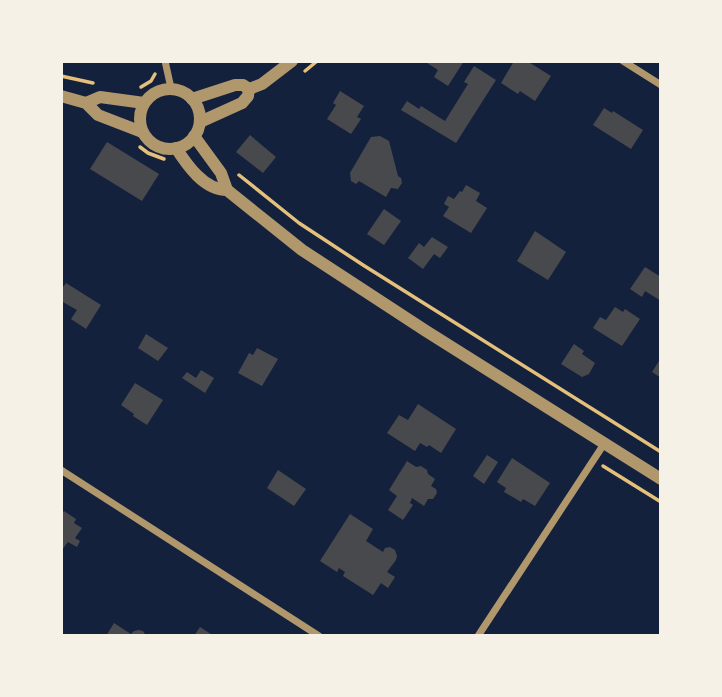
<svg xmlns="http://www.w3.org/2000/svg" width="722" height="697" viewBox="0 0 722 697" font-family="'DM Sans',sans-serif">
<rect width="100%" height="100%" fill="#14213d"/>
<!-- building -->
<g fill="#48494c">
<path d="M424,61H464L448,86L434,77L438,70Z"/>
<path d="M514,61H527L551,76L535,101L520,91L518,94L501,83Z"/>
<path d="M474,66L496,80L456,143L401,110L407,101L419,109L421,106L445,121L468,84L464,82Z"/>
<path d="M340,91L364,106L357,117L361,119L351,134L327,119L336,105L333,103Z"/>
<path d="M604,108L612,113L613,111L643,130L631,149L593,125Z"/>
<path d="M250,135L276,157L263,173L236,152Z"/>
<path d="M380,136L389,141L398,176L401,178L402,183L398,189L391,188L386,197L359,181L356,184L351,181L350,173L371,137Z"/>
<path d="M107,142L159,174L142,201L90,169Z"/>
<path d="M466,185L480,193L476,201L487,208L471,233L443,216L449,207L444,204L448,196L454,199L460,191L462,192Z"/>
<path d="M384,209L401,221L384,245L367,234Z"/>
<path d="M535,231L566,252L548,280L517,261Z"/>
<path d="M432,237L448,247L440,258L434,254L423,269L408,258L419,243L424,247Z"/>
<path d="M645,267L661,277V301L645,291L642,297L630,289Z"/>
<path d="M66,283L101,305L86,329L71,319L77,310L61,301V290Z"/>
<path d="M615,307L623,312L625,309L640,319L622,346L593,328L600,317L606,320Z"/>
<path d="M146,334L168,348L158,361L138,348Z"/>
<path d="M574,344L584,351L582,354L595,363L589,374L582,377L561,364Z"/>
<path d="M257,348L278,359L262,386L238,373L249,353L253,355Z"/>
<path d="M661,358V378L652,372Z"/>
<path d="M201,370L214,378L205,393L182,378L187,372L196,378Z"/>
<path d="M135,383L163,400L147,425L133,416L134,414L121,405Z"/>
<path d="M418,404L456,429L441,453L429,445L427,447L420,443L415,451L387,433L399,415L408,420Z"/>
<path d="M487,455L498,462L484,484L473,476Z"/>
<path d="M512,458L550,483L535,506L523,499L521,502L504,492L506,488L497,482Z"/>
<path d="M407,461L416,467L421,466L427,470L428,474L435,479L431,486L436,489L437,493L433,499H428L424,506L412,498L410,503L413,505L403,520L388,510L397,496L389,490Z"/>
<path d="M278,470L306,489L294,506L267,488Z"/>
<path d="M64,511L76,519L74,523L82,528L75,538L80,541L77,547L68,542L61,551V515Z"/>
<path d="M350,514L373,529L366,541L383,552L385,548L390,547L395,550L397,556L396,560L387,572L395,577L388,588L381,583L373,595L343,576L345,572L339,568L337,572L320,561Z"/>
<path d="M114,623L131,634L134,631L139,630L143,631L146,636H106Z"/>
<path d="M200,627L214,636H194Z"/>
</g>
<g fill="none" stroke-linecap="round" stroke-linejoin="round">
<!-- path -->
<g stroke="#e5c07b" stroke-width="3.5">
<path d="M305,71L316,62"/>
<path d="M61,76L93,83"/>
<path d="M141,87L151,81L155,74"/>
<path d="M140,147L148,153L164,159"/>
<path d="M239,175L299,223L363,265L661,452"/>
<path d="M603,466L661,502"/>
</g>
<!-- minor -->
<g stroke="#b1986c" stroke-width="7">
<path d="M165,61L171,88"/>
<path d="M623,61L661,85"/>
<path d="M61,470L319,636"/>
<path d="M478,636L604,444"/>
</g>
<!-- tertiary -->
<g stroke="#b1986c" stroke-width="12">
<circle cx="170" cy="119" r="30"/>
<path d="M61,96L86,103L98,115L142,132"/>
<path d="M192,99L235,85H243L249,89L262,84L292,61"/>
<path d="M86,103L100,97L144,103"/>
<path d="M200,122L242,103L248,96L249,89"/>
<path d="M194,136L221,173L227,190"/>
<path d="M176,148C187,165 204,190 227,190L302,250L426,331L661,479"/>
</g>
</g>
<!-- border -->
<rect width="722" height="697" fill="none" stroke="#f6f1e7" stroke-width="126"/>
</svg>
